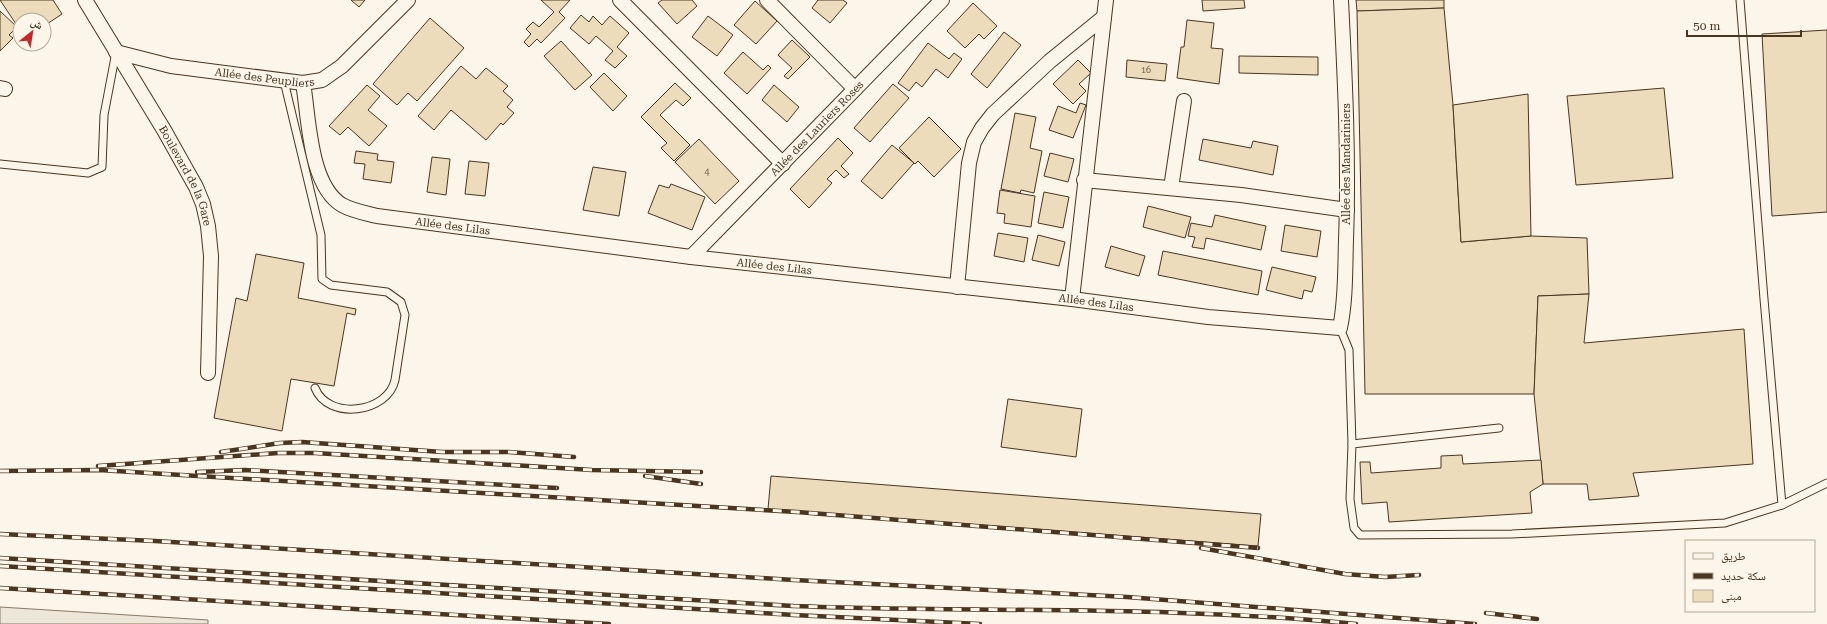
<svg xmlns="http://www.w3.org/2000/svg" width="1827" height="624" viewBox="0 0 1827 624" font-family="'Roboto Serif','Noto Naskh Arabic',serif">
<rect width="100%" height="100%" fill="#fbf6e9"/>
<!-- parking -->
<path fill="#ede7d9" stroke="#887966" d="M0,607L208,620V624H0Z"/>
<!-- building -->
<g fill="#ecdcbc" stroke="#4a3520">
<path d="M0,0H53L62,14L44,26V20L30,19L20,20V25L18,27Z"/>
<path d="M351,0H365L359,7Z"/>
<path d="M541,0H570L559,12L565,18L541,43L537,39L529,47L524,42L531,34L526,29L533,22L539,27L554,12Z"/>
<path d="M662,0H692L697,6L677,24L658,3Z"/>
<path d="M818,0H843L847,3L830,23L812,8Z"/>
<path d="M1202,0H1244L1245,8L1203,11Z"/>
<path d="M1356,0H1444V8L1357,11Z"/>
<path d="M755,1L777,21L756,44L734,25Z"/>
<path d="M973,3L997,26L984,39L979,34L965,48L947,31Z"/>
<path d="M1444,8L1453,105L1461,242L1531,236L1587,238L1589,294L1538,296L1534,394H1365L1357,11Z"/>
<path d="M0,11L17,27L9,35L13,38L0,51Z"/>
<path d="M581,15L589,22L593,16L602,25L610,16L629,33L617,47L627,56L615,68L605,60L613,51L596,36L589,44L570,28Z"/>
<path d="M708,16L733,35L717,56L692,37Z"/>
<path d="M430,18L464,48L417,101L408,93L397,105L373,84Z"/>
<path d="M1187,20L1214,23L1211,48L1223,49L1219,84L1177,78L1181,47H1184Z"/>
<path d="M1827,30V212L1772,216L1762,34Z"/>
<path d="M1004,32L1021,45L987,88L971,74Z"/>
<path d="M792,40L810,57L788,79L784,76L792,68L778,55Z"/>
<path d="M561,41L592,75L575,90L544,56Z"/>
<path d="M928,43L949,59L954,53L962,59L948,78L936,69L922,87L916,82L909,91L898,83Z"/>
<path d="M743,52L763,70L768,65L771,68L747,94L724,73Z"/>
<path d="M1239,56L1318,57V75L1239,73Z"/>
<path d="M1078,60L1091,73L1079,84L1086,91L1073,104L1053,84Z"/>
<path d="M1127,60L1167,64L1165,81L1126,77Z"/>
<path d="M461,66L476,79L486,68L508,86L503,91L513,100L507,107L514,113L503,125L501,123L486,140L451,110L434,130L418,116Z"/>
<path d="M604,73L627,96L613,111L590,87Z"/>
<path d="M675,83L691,98L683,106L676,100L660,115L690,145L674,161L661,148L667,143L641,117Z"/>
<path d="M893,84L909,98L870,142L854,128Z"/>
<path d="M367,85L380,96L368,110L387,126L369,146L348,127L340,135L329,126Z"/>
<path d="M774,85L799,107L787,122L762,100Z"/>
<path d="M1664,88L1673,178L1576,185L1567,96Z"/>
<path d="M1528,94L1531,236L1461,242L1453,105Z"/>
<path d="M1080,103L1086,105L1073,138L1049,130L1058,106L1076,113Z"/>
<path d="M1015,113L1036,117L1030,148L1042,151L1034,193L1021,190L1020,193L1001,189Z"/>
<path d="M929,117L961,149L934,177L918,161L915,164L899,148Z"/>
<path d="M838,138L853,153L841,166L849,174L844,178L836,170L827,179L832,183L809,208L790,189Z"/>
<path d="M699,139L739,181L715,204L675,162Z"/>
<path d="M1203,139L1251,148L1253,141L1278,146L1273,175L1199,160Z"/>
<path d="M892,145L914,163L882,199L861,181Z"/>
<path d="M356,151L378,154L377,160L394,162L391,183L363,179L365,164L354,163Z"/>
<path d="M1050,153L1074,159L1068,182L1044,176Z"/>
<path d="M432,157L450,159L446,195L427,192Z"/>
<path d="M469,161L489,163L485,196L465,194Z"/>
<path d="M593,167L626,172L619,216L583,210Z"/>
<path d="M671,184L705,197L692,230L648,213L659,185L669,188Z"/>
<path d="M1000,190L1035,196L1031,227L1004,223L1005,214L997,213Z"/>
<path d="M1044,192L1069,197L1063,228L1038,223Z"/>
<path d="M1148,206L1191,217L1185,238L1143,227Z"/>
<path d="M1215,215L1266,226L1261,250L1206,238L1204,249L1192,247L1195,237L1188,236L1191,223L1212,227Z"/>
<path d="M1285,225L1321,231L1317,257L1281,251Z"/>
<path d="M998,233L1028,238L1024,262L994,256Z"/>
<path d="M1038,235L1065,242L1059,266L1032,260Z"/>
<path d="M1111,246L1145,256L1139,276L1105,267Z"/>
<path d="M1163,251L1262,271L1258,295L1158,275Z"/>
<path d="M256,254L304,263L298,298L356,309L355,315L347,313L334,386L291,379L282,431L214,418L236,298L247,301Z"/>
<path d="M1272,267L1316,277L1312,292L1304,290L1302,299L1266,290Z"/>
<path d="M1589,294L1584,343L1744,329L1753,464L1633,473L1639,496L1589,500L1587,484H1543L1534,394L1538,296Z"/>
<path d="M1008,399L1082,409L1076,457L1001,447Z"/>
<path d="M1462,455L1463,464L1541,460L1543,484L1530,492L1532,513L1389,522L1387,502L1362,504L1360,462H1370L1371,473L1441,468V456Z"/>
<path d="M771,476L1261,514L1258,546L768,509Z"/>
</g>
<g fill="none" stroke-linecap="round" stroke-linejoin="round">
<defs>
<g id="lane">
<path d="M1740,0L1764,299L1782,505"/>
<path d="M284,81L321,235L322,279L331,285L387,292L401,302L405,315L395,380C388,413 328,421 315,388"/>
<path d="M0,164L88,173L102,167L104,115L116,52"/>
<path d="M1340,328L1349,350L1352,444L1499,428"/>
<path d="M1352,444L1350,499L1354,528L1360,535L1512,534L1725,523L1782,505L1827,483"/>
</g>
<g id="street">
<path id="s1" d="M85,0L164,130L196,187L203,204L208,226L211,256L208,373"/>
<path d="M620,0L783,164"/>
<path d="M767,0L855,89"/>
<path id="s2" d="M116,52L171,66L303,83L322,80L342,66L408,0"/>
<path id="s3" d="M303,83C309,117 309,185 342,205C353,211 365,213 377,216L691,257L1072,299L1208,317L1340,328C1346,299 1345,269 1346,240C1349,160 1345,80 1341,0"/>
<path d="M0,88L5,89"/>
<path d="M1084,180L1241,195L1347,210"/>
<path d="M1171,188L1184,101"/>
<path id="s4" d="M691,257L942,0"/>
<path d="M957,287L969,163L974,142L982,128L993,114L1050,61L1104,17"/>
<path d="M1072,299L1106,0"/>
</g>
</defs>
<!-- lane casing -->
<use href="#lane" stroke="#4a3520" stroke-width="9"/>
<!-- street casing -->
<use href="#street" stroke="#4a3520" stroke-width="16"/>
<!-- lane -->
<use href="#lane" stroke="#fbf6e9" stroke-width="7"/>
<!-- street -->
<use href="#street" stroke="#fbf6e9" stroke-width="14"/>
<defs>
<g id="rail">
<path d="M221,452L280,443L302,442L442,452H509L574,457"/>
<path d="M98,466L278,453H315L592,470L701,472"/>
<path d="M0,471L99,470L797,512L1258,548"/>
<path d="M197,472L245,470L557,488"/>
<path d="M645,476L701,484"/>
<path d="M0,534L155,541L794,580L1127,597L1475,624"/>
<path d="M1201,548L1345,574L1385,577L1419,575"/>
<path d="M0,558L793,606C981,613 1169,605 1356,624"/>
<path d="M0,566L794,615L980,624"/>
<path d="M0,588L609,624"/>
<path d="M1486,613L1537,619"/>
</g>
</defs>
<!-- rail casing -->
<use href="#rail" stroke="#4a3520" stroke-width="4.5"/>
<!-- rail -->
<use href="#rail" stroke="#fbf6e9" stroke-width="3" stroke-dasharray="9" stroke-linecap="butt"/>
</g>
<g text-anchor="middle" stroke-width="3" stroke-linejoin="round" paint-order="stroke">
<!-- number labels -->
<g font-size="9" fill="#725f47">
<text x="1146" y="73">16</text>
<text x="707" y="175">4</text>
</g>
<!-- street labels -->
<g font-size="11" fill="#4a3520" stroke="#fbf6e9">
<text dy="4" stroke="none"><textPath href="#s2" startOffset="151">Allée des Peupliers</textPath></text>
<text dy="4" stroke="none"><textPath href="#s4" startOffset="180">Allée des Lauriers Roses</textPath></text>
<text transform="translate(1346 164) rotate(-90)" y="4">Allée des Mandariniers</text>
<text dy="4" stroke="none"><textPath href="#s1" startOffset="203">Boulevard de la Gare</textPath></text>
<text dy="4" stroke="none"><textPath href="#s3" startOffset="245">Allée des Lilas</textPath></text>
<text dy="4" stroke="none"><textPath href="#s3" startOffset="569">Allée des Lilas</textPath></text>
<text dy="4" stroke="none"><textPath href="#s3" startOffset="893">Allée des Lilas</textPath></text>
</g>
</g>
<!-- legend -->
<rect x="1685" y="540" width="130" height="72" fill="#fbf6e9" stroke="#b4a999"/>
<rect x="1693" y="553" width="20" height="6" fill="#fbf6e9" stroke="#b4a999"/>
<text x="1721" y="560" font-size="12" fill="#4a3520">طريق</text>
<rect x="1693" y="573" width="20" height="6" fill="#4a3520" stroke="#b4a999"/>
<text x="1721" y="580" font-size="12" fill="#4a3520">سكة حديد</text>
<rect x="1693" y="590" width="20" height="12" fill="#ecdcbc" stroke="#b4a999"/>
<text x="1721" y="600" font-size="12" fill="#4a3520">مبنى</text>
<!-- north arrow -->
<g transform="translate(32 32) rotate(30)"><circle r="19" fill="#fbf6e9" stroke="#b4a999"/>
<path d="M0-3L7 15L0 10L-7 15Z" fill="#c62828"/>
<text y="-6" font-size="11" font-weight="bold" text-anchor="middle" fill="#4a3520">ش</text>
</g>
<!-- scale -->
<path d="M1687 30v6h114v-6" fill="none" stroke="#4a3520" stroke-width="2"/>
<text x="1693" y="30" font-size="12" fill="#4a3520" stroke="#fbf6e9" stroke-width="3" paint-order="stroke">50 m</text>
</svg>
